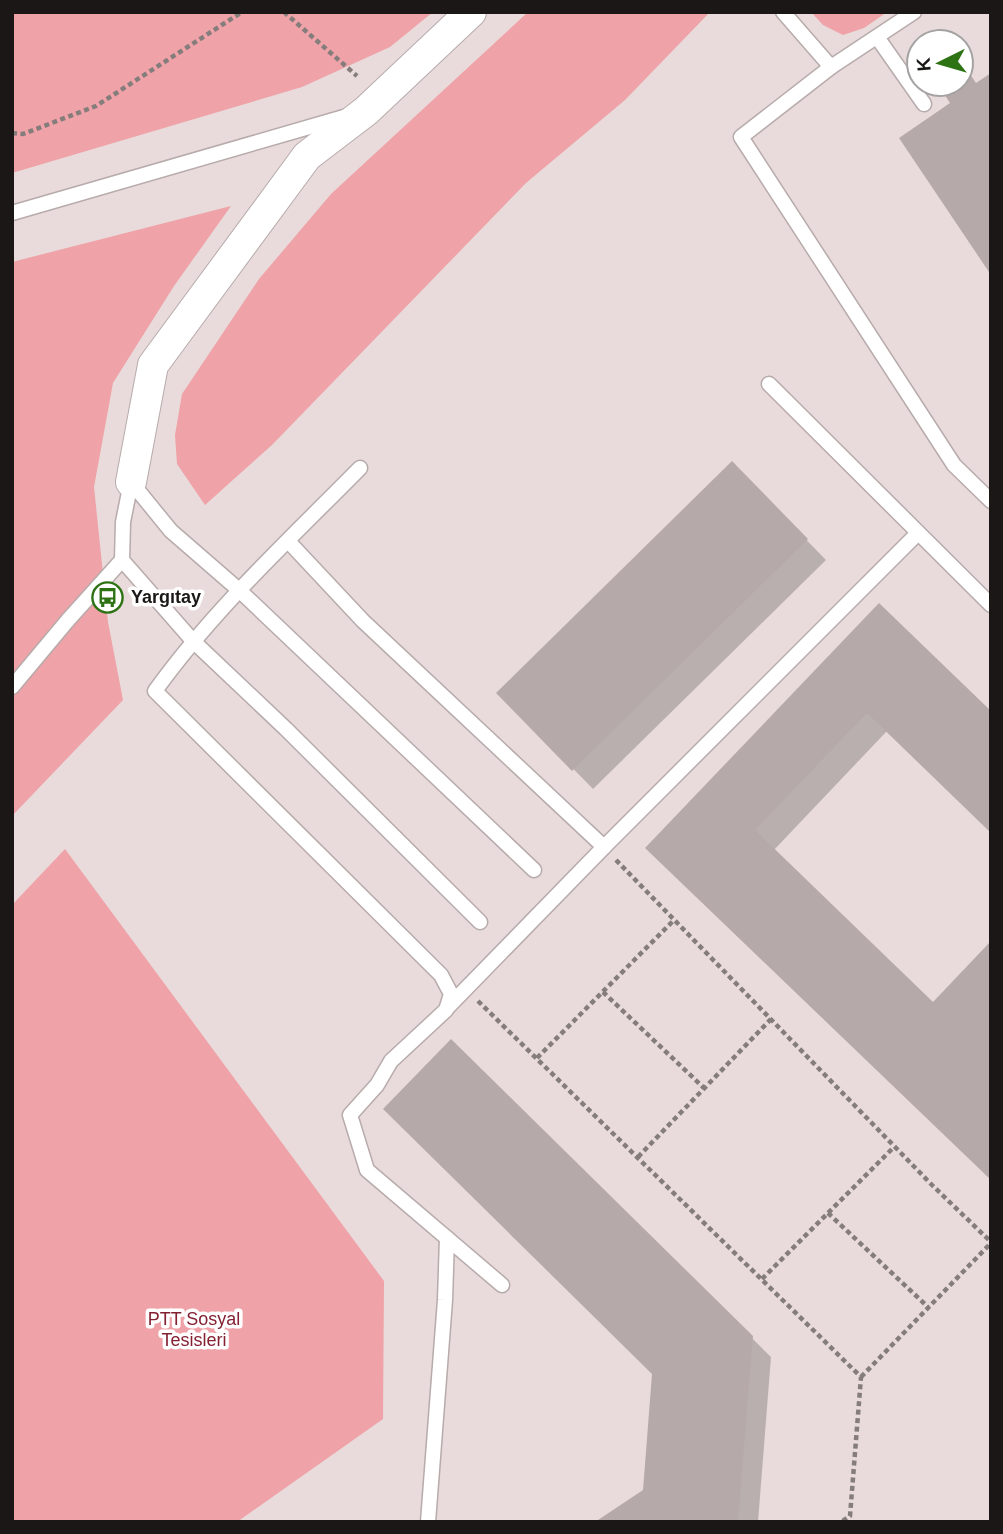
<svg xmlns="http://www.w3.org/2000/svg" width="1003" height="1534" viewBox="0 0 1003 1534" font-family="Arial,sans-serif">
<rect width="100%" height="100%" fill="#e9dbdb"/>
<!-- green -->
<g fill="#efa2a7">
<path d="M12,12H433L390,47L302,87L12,173Z"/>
<path d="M528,12H710L625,100L526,183L272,445L205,505L177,464L175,435L182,394L259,279L331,194Z"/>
<path d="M811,12H887L864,28L843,35L823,25Z"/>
<path d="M231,206L174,286L113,383L94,487L108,622L123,700L12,816V262Z"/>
<path d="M65,849L384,1281L383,1419L237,1522H12V905Z"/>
</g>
<!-- shadow -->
<g fill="#0003">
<path d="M732,464L826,560L593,789L499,693Z"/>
<path d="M879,605L887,731L773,851L991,1178L667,867Z"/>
<path d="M451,1042L771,1357L758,1522H598L645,1491L654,1373Z"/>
</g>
<!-- building -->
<g fill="#b6a9a9">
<path d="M968,71L976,83L991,73V275L899,138L950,103L941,89L948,84H961V75Z"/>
<path d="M732,461L808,539L572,771L496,693Z"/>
<path d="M879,603L991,711V833L867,713L755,830L933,1002L991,941V1180L645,848Z"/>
<path d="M451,1039L753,1336L738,1522H595L643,1490L652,1374L383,1109Z"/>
</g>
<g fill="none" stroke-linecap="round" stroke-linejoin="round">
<defs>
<g id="lane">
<path d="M783,12L831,67L741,137L954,465L991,501"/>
<path d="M877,37L924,104"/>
<path d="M831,67L914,12"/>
<path d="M12,213L344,117"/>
<path d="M769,384L991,605"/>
<path d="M360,468C289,540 214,609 155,691L441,975L451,994L446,1010L391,1061L377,1085L350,1115L367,1170L502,1285"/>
<path d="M131,482L123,522L122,560L193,641L286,729L480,922"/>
<path d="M131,482L171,531L239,590L534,870"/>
<path d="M288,541L363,621L604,847L448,1007"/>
<path d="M12,687L68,620L122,560"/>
<path d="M604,847L918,533"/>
<path d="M428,1522L445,1300L447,1238"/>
</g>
<path id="street" d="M131,482L153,365L307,156L366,111L471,12"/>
</defs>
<!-- lane casing -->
<use href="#lane" stroke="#b8abab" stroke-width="17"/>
<!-- street casing -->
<use href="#street" stroke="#b8abab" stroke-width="32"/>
<!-- path -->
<g stroke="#857c7c" stroke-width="4.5" stroke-dasharray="5 3.5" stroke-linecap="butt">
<path d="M284,12L357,76"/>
<path d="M12,133L23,134L96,106L242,12"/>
<path d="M616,860L932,1185L991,1242"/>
<path d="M603,992L704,1088"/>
<path d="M478,1001L861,1377L850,1516L841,1522"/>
<path d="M537,1058L674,920"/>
<path d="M638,1157L771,1019"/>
<path d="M828,1213L928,1307"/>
<path d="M762,1279L894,1147"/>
<path d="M861,1377L991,1243"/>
</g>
<!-- lane -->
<use href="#lane" stroke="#fff" stroke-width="14"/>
<!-- street -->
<use href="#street" stroke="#fff" stroke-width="30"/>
</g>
<!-- icons -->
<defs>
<symbol id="bus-ring" viewBox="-11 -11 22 22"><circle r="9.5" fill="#fff" stroke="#2d7314" stroke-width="1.5"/><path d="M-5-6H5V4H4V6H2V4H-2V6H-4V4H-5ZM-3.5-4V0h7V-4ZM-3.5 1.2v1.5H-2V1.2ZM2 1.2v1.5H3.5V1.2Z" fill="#2d7314"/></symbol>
</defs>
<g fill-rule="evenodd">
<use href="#bus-ring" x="90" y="580" width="35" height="35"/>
</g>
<g text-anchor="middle" stroke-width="7" stroke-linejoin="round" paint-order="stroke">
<!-- poi labels -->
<g font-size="18" font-weight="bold" fill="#1b1717" stroke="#fff" text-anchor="start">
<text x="131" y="603">Yargıtay</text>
</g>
<!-- park labels -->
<g font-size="18" fill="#832133" stroke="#fff">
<text x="194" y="1325">PTT Sosyal<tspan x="194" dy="21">Tesisleri</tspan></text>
</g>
</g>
<!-- border -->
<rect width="1003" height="1534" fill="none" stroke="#1b1717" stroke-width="28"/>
<!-- north arrow -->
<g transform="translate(940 63) rotate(265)"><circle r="33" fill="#ffffff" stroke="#a4a2a2" stroke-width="2"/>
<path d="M0-5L12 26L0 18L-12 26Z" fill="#2d7314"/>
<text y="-10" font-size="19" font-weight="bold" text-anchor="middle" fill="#1b1717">K</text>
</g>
</svg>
